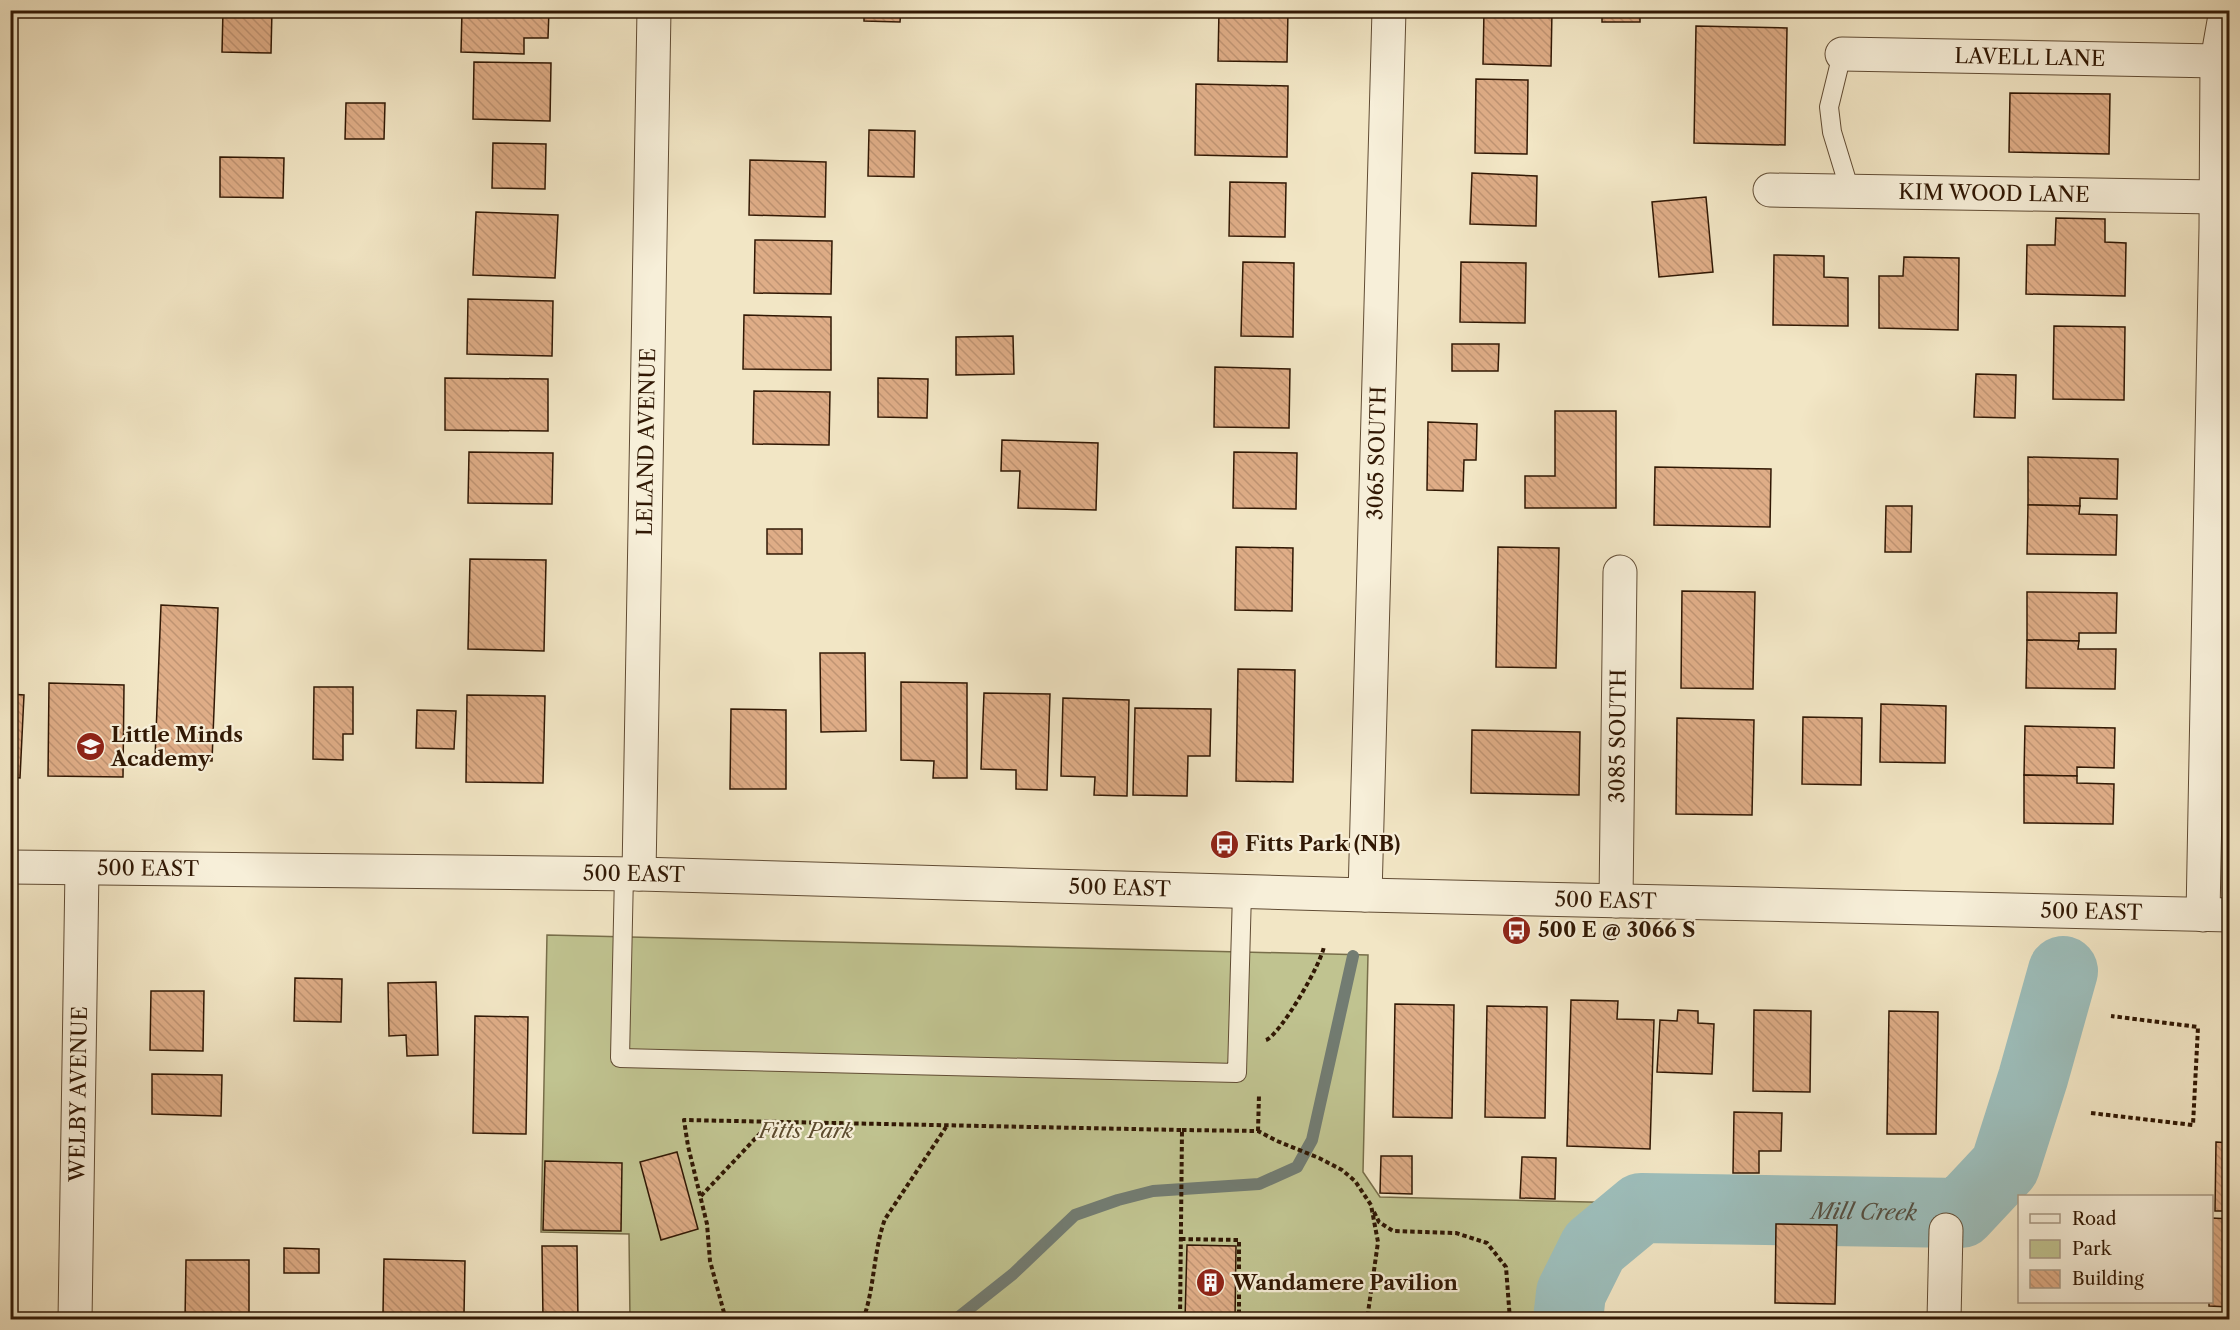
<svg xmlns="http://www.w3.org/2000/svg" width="2240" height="1330" viewBox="0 0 2240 1330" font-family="'Libre Caslon Text',serif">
<defs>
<pattern id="building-back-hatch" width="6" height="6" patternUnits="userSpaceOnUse" patternTransform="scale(1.5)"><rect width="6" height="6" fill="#dfad87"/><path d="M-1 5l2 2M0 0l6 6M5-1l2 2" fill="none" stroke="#c09473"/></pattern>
</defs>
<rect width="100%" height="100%" fill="#f2e6c5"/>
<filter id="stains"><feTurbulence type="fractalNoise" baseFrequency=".00333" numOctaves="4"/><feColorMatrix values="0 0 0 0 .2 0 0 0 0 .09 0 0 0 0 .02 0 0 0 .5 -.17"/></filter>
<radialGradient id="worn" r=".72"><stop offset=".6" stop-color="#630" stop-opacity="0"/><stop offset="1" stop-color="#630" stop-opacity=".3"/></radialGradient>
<!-- green -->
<path fill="#c0c390" stroke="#786e4a" stroke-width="1.5" d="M547,935L1368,955L1363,1172L1380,1197L1631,1203L1609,1227L1586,1299L1583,1320L630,1319L629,1234L541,1232Z"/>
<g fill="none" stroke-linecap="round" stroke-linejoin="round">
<!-- stream -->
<path stroke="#727c72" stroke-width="12" d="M955,1320L1013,1274L1075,1215L1118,1200L1153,1191L1259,1184L1297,1167L1312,1140L1353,956"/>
<!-- river -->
<path stroke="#9dbebb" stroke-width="70" id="s1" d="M1568,1320L1571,1293L1594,1247L1641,1208L1961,1213L2005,1166L2033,1078L2063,971"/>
</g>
<!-- building -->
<g fill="url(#building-back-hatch)" stroke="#311804" stroke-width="1.5">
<path d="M10,10H62V13L10,12Z"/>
<path d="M223,10H272L271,53L222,52Z"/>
<path d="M462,10H549L548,38H524V54L461,52Z"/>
<path d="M752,10H850V16L752,14Z"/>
<path d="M864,10H901L900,22L864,21Z"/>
<path d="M1219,10H1288L1287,62L1218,61Z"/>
<path d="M1484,10H1552L1551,66L1483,64Z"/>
<rect x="1602" y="10" width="38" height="12"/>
<path d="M2075,10H2133V15L2075,14Z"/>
<path d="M1696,26L1787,28L1785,145L1694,143Z"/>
<path d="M474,62L551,63L550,121L473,119Z"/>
<path d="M1476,79L1528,80L1527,154L1475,153Z"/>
<path d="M1196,84L1288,86L1287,157L1195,155Z"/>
<path d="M2010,93L2110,94L2109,154L2009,152Z"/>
<path d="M346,103H385L384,139H345Z"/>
<path d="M869,130L915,131L914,177L868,176Z"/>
<path d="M493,143L546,144L545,189L492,188Z"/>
<path d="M220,157L284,158L283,198L220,197Z"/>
<path d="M750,160L826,162L825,217L749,215Z"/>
<path d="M1472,173L1537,176L1536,226L1470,224Z"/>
<path d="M1230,182L1286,183L1285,237L1229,236Z"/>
<path d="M1706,197L1713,272L1659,277L1652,202Z"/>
<path d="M476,212L558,215L555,278L473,275Z"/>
<path d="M2056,218L2105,219V242L2126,243L2125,296L2026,294L2027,245H2055Z"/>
<path d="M755,240L832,241L831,294L754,293Z"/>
<path d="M1774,255L1824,256V277L1848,278V326L1773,325Z"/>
<path d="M1904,257L1959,258L1958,330L1879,328V276H1903Z"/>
<path d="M1243,262L1294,263L1293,337L1241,336Z"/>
<path d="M1461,262L1526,263L1525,323L1460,322Z"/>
<path d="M468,299L553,301L552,356L467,354Z"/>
<path d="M744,315L831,317V370L743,369Z"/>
<path d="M2054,326L2125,327L2124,400L2053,399Z"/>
<path d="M1013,336L1014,374L956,375V337Z"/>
<path d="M1452,344H1499L1498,371H1452Z"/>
<path d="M1215,367L1290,369L1289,428L1214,427Z"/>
<path d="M1976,374L2016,375L2015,418L1974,417Z"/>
<path d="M445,378L548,379V431L445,430Z"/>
<path d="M878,378L928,379L927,418L878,417Z"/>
<path d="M754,391L830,392L829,445L753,444Z"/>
<path d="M1555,411H1616V508H1525V476H1555Z"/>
<path d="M1428,422L1477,424L1476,460H1464L1463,491L1427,490Z"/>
<path d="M1002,440L1098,443L1096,510L1018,508L1020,471H1001Z"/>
<path d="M469,452L553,453L552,504L468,503Z"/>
<path d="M1234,452L1297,453L1296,509L1233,508Z"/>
<path d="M2028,457L2118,459L2117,499L2080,498V506L2028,505Z"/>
<path d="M1655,467L1771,469L1770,527L1654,525Z"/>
<path d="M2028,505L2080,506L2079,514L2117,515L2116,555L2027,554Z"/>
<path d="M1886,506H1912L1911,552H1885Z"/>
<rect x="767" y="529" width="35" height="25"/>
<path d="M1236,547L1293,548L1292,611L1235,610Z"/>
<path d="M1498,547L1559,548L1556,668L1496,667Z"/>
<path d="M470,559L546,560L544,651L468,649Z"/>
<path d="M1682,591L1755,592L1753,689L1681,688Z"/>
<path d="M2027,592L2117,593L2116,633H2079V641L2027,640Z"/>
<path d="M161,605L218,608L212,761L155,759Z"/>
<path d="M2027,640L2079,641L2078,649H2116L2115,689L2026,688Z"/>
<path d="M820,653H865L866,731L821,732Z"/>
<path d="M1238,669L1295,670L1293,782L1236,781Z"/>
<path d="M901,682L967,683V778H933L934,761L901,760Z"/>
<path d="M49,683L124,685L123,777L48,776Z"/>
<path d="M314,687H353V734H343V760L313,759Z"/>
<path d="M984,693L1050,694L1047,790L1016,789V770L981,769Z"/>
<path d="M10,694L24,695L20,778L10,777Z"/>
<path d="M467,695L545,696L543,783L466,782Z"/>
<path d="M1063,698L1129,700L1127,796L1094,795L1095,777L1061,776Z"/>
<path d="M1881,704L1946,706L1945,763L1880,762Z"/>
<path d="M1135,708L1211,709L1210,756H1188L1187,796L1133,795Z"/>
<path d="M731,709L786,710V789H730Z"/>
<path d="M417,710L456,711L454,749L416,748Z"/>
<path d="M1803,717L1862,718L1861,785L1802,784Z"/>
<path d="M1677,718L1754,720L1752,815L1676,814Z"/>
<path d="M2025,726L2115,728L2114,768L2077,767V776L2024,775Z"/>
<path d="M1472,730L1580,732L1579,795L1471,793Z"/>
<path d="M2024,775L2077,776V783L2114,784L2113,824L2024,823Z"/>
<path d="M295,978L342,979L341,1022L294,1021Z"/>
<path d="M436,982L438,1055L407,1056L406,1035L389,1036L388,983Z"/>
<path d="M151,991H204L203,1051L150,1050Z"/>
<path d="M1571,1000L1618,1001L1617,1019L1654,1020L1650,1149L1567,1146Z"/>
<path d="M1395,1004L1454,1005L1452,1118L1393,1117Z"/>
<path d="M1487,1006L1547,1007L1545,1118L1485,1117Z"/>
<path d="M1678,1010L1698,1011V1023L1714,1024L1712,1074L1657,1072L1660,1020L1677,1021Z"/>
<path d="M1754,1010L1811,1011L1810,1092L1753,1091Z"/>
<path d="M1889,1011L1938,1012L1936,1134H1887Z"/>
<path d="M475,1016L528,1017L526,1134L473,1133Z"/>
<path d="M152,1074L222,1075L221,1116L152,1114Z"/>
<path d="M1734,1112L1782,1113L1781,1151H1759V1173H1733Z"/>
<path d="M2216,1142L2230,1143V1211H2215Z"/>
<path d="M677,1152L698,1229L661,1240L640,1162Z"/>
<path d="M1381,1156H1412V1194L1380,1193Z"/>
<path d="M1522,1157L1556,1158L1555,1199L1520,1198Z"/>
<path d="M545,1161L622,1163L621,1231L543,1230Z"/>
<path d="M2212,1218L2230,1219V1307L2209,1306V1302H2212Z"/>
<path d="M1776,1224L1837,1225L1835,1304L1775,1303Z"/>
<path d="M1187,1245L1236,1246L1235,1320H1185Z"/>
<path d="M542,1246H577L578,1320H543Z"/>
<path d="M284,1248L319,1249V1273H284Z"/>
<path d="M384,1259L465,1261L464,1315L383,1313Z"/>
<path d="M186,1260H249V1320H185Z"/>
</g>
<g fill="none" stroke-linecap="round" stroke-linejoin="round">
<defs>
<g id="service">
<path d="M1842,54L1829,107L1832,132L1850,191"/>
<path d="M624,874L620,1058L1237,1073L1242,892"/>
</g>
<g id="minor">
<path id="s2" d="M1842,54L2217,61"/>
<path id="s3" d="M1770,190L2216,197"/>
<path id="s4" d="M639,874L654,10"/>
<path id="s5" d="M1365,895L1389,10"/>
<path id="s6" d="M1616,901L1620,572"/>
<path d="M2203,915L2216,228L2217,61L2226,10"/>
<path id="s7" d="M75,1320L82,869"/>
<path d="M1944,1320L1946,1230"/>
</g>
<g id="tertiary">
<path id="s8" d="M10,867L639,874L1365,895L2230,915"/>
</g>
</defs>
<!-- service casing -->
<use href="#service" stroke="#614c34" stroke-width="20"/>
<!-- minor casing -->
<use href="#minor" stroke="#614c34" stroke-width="35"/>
<!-- tertiary casing -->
<use href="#tertiary" stroke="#614c34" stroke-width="35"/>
<!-- path -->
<g stroke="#311804" stroke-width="4" stroke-dasharray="4.5 3" stroke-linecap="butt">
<path d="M1266,1040C1280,1035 1322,963 1324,946"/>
<path d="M2091,1113L2193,1125L2198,1027L2111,1016"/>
<path d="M1182,1130L1258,1131L1277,1141L1319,1158L1342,1170L1355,1181L1371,1205L1378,1242L1367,1320"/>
<path d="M1258,1131L1259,1095"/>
<path d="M701,1196L770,1123"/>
<path d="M1374,1212L1379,1222L1393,1231L1456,1233L1487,1243L1506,1267L1510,1320"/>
<path d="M1181,1239L1239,1240V1320"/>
<path d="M726,1320L710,1261L707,1224L688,1146L684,1120L1182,1130L1180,1320"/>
<path d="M863,1320C875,1287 873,1252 885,1219L946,1127"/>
</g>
<!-- service -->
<use href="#service" stroke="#f7efd9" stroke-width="18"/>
<!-- minor -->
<use href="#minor" stroke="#f7efd9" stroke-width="33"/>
<!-- tertiary -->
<use href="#tertiary" stroke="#f7efd9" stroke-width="33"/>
</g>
<!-- icons -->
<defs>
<symbol id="school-disc" viewBox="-11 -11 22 22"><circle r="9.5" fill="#8f2418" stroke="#f7efd9"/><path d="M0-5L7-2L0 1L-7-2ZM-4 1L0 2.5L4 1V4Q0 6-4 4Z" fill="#fff"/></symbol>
<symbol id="bus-disc" viewBox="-11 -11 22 22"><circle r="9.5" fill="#8f2418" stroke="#f7efd9"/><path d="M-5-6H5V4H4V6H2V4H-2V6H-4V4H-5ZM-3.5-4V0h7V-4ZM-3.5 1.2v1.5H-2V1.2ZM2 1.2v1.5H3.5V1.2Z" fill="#fff"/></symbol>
<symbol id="building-disc" viewBox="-11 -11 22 22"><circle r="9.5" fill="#8f2418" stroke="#f7efd9"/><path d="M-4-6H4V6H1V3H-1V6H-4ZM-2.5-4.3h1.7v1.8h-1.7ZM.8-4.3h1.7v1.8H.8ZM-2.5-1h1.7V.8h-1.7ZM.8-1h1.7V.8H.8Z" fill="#fff"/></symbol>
</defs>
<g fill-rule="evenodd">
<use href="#school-disc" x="74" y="730" width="33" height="33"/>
<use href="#bus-disc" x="1208" y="828" width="33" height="33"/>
<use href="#bus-disc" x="1500" y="914" width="33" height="33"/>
<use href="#building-disc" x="1194" y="1266" width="33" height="33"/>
</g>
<g text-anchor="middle" stroke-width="4.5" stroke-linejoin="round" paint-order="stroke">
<!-- street labels -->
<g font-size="21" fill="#311804" stroke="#f7efd9">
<text dy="7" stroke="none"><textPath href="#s2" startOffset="188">LAVELL LANE</textPath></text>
<text dy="7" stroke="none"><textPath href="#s3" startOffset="224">KIM WOOD LANE</textPath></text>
<text dy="7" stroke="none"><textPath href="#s4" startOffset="432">LELAND AVENUE</textPath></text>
<text dy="7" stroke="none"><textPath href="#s5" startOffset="442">3065 SOUTH</textPath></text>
<text dy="7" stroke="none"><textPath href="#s6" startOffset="165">3085 SOUTH</textPath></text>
<text dy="7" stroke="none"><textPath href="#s8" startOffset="138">500 EAST</textPath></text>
<text dy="7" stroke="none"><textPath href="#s8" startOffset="624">500 EAST</textPath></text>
<text dy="7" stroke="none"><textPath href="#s8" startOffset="1110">500 EAST</textPath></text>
<text dy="7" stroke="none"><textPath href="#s8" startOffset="1596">500 EAST</textPath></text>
<text dy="7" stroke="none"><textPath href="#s8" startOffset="2082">500 EAST</textPath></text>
<text dy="7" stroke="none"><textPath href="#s7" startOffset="226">WELBY AVENUE</textPath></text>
</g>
<!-- poi labels -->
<g font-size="21" font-weight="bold" fill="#311804" stroke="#f7efd9" text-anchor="start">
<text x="111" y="742">Little Minds<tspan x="111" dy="24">Academy</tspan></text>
<text x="1245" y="851">Fitts Park (NB)</text>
<text x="1538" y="937">500 E @ 3066 S</text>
<text x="1232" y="1290">Wandamere Pavilion</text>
</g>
<!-- park labels -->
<g font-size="21" font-style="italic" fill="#5c4b2e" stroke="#f7efd9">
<text x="806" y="1138">Fitts Park</text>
</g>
<!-- water labels -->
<g font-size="22" font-style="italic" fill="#575244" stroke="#f7efd9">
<text dy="8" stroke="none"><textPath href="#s1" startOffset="363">Mill Creek</textPath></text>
</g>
</g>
<!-- margin -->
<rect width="2240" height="1330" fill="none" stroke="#f2e6c5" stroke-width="36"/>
<rect x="12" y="12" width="2216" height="1306" fill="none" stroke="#311804" stroke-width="3"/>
<rect x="18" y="18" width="2204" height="1294" fill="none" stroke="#311804" stroke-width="1.5"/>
<!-- legend -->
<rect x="2018" y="1195" width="195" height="108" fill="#f7efd9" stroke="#a89984" stroke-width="1.5"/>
<rect x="2030" y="1214" width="30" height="9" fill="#f7efd9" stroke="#a89984" stroke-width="1.5"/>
<text x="2072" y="1225" font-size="18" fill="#311804">Road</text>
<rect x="2030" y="1240" width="30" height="18" fill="#c0c390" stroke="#a89984" stroke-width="1.5"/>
<text x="2072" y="1255" font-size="18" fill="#311804">Park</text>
<rect x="2030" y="1270" width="30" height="18" fill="url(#building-back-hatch)" stroke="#a89984" stroke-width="1.5"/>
<text x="2072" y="1285" font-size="18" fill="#311804">Building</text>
<rect width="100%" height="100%" filter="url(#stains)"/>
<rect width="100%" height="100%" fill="url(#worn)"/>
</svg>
